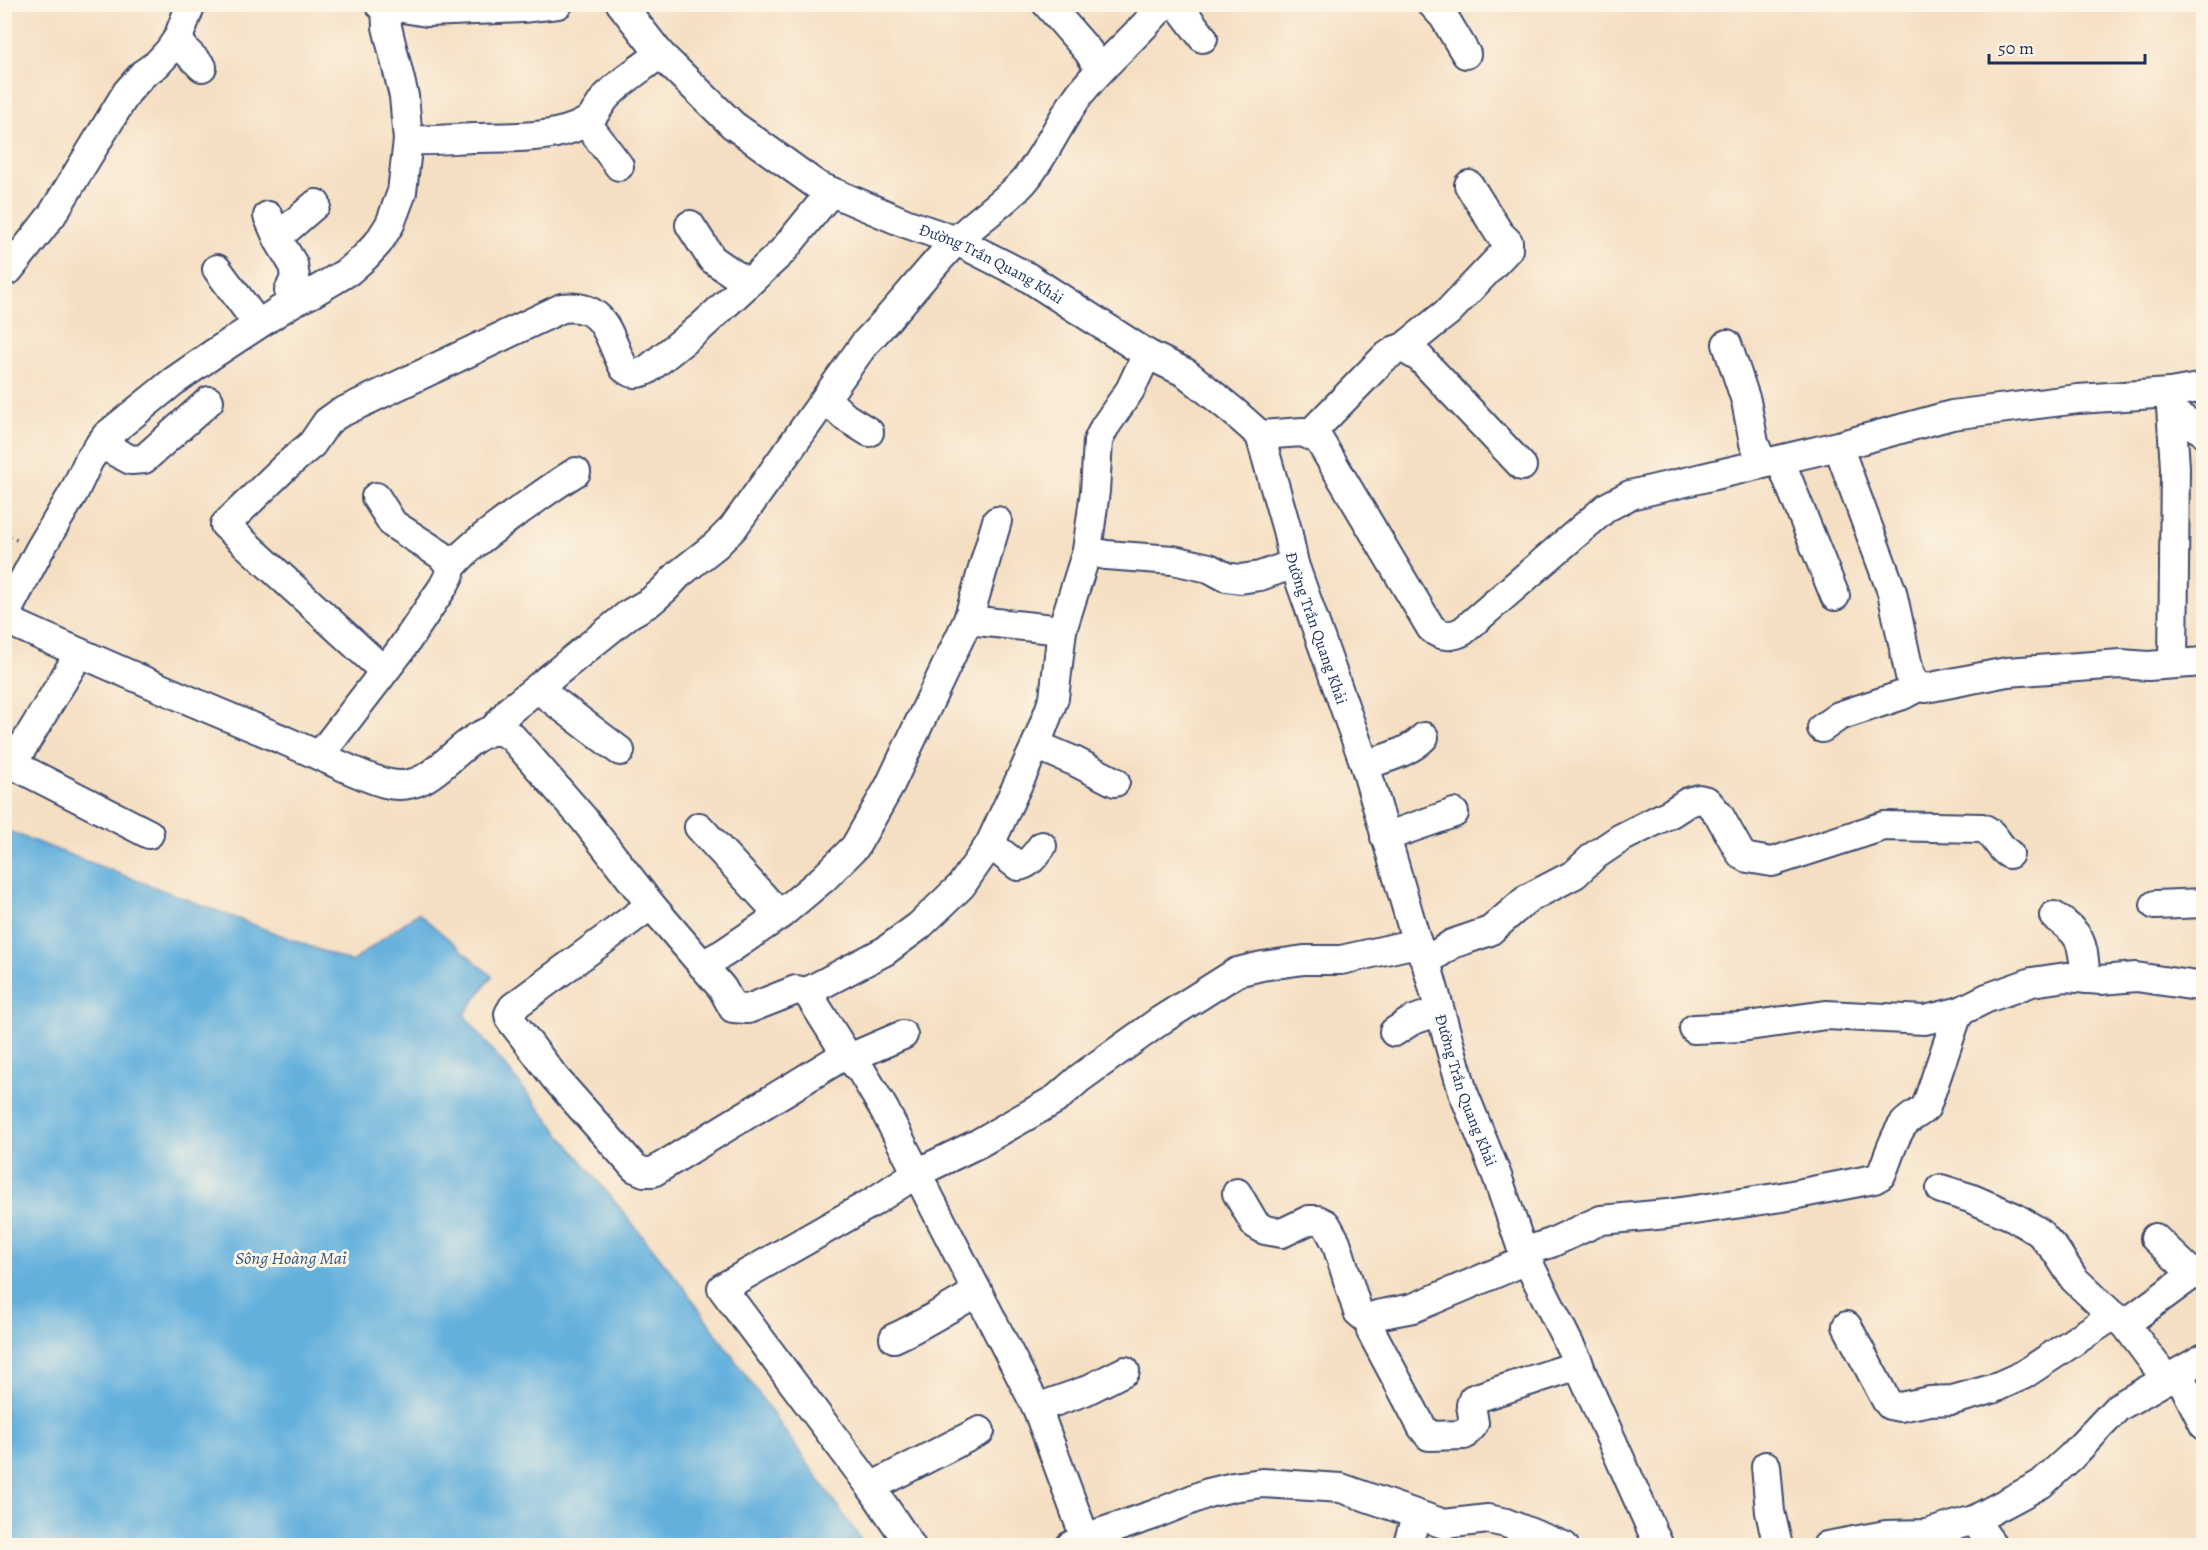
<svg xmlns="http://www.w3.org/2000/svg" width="2208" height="1550" viewBox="0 0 2208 1550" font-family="Alegreya,serif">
<rect width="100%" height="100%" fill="#fcf5e5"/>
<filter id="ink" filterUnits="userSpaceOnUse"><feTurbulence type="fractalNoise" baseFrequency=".0167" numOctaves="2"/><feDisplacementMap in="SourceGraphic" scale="12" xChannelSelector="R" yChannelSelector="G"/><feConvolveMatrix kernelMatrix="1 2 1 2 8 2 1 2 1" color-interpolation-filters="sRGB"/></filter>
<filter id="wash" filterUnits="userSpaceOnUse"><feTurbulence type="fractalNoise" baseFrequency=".008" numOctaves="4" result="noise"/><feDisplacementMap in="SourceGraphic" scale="24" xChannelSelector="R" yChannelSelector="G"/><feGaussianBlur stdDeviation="1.35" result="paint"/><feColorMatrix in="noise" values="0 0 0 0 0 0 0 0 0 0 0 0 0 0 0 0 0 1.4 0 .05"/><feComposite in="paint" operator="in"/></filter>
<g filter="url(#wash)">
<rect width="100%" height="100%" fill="#f5dfc3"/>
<!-- water -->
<path fill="#64b0dd" stroke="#40709e" stroke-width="1.5" d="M5,830L351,962L418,913L492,976L464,1015L682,1285L865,1545H5Z"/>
</g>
<g filter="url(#ink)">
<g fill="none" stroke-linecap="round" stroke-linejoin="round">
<defs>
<g id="minor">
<path d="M379,4L427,12L522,8L558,4"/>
<path id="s1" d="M621,4L660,54L733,125L818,186L905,223L957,241L1026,276L1147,354L1186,373L1233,411L1260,435L1287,530L1294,564L1365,765L1417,943L1426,962L1463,1092L1497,1176L1523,1252L1578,1362L1583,1376L1659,1546"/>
<path d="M1047,4L1088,51L1100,69"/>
<path d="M1177,4L1203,38"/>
<path d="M1432,4L1444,17L1466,54"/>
<path d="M178,38L185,50L202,67"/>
<path d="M586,122L619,166"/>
<path d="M408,140C430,141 451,139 473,138C507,137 556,140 586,122C597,115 599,103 609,94C624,79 643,67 660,54"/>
<path d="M268,216L279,241L293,264L295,278L289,291L291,303"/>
<path d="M690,225L712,259L747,283"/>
<path d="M278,237L316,204"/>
<path d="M217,269L257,323"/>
<path d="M9,270L52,215L127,92L143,74L157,64L169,51L178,38L191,4"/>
<path d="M1727,344L1746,401L1754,443L1763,464"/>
<path d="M1403,348L1449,311L1508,249V242L1499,233L1469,185"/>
<path d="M2170,393L2175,467L2173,664"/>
<path d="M826,399L845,417L869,432"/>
<path d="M2173,413L2204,432"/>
<path d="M1310,434L1384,358L1396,350L1403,348L1420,358L1522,466"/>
<path d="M1260,435L1303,432L1319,440L1431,628C1441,637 1452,637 1463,631L1607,507L1630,495L1838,446L1952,415L2078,399L2170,393L2204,387"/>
<path d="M100,444L131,460L144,459L209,401"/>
<path d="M1838,446L1892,592L1910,676L1918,687L1926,688L2007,672L2121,664L2148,666L2204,662"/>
<path d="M1780,460L1835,596"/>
<path d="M1087,551L1106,555L1173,560L1209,568L1226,577L1240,579L1260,576L1294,564"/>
<path d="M450,569C467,547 492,531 514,514C535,500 554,485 576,472"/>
<path d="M4,617L40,549L74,492L89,460L106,436L174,381L213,354L291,303L312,293L349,271L365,257L378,243L390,224L402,192L408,140L404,96L387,27L386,7"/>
<path d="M4,619C93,659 182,698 272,735C288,742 305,749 322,757C343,766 363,777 385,783C433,796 452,743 491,731C499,729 505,733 512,737L583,818L651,905L722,988L733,1008L748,1009L796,990L807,992L846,1054L862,1072L884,1109L1037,1408L1088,1546"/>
<path d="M968,620L997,521"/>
<path d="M384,671L225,525L285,467L312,444L327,422L338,414L562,308C607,303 607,336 624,368C632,375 638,374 647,370L701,327L782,252L830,193"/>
<path d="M538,689L620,751"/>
<path d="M1822,728L1839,716L1903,695L1918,687"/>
<path d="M492,731L510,710L629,614L650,602L665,589L678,575L716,545L733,528L865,343C897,311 924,274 956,241C978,219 1005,203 1025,180C1047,153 1060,119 1082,91C1107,60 1138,35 1164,4"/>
<path d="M1036,745L1074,761L1115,782"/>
<path d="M320,755L400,651L443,587L450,574L448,563L441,555L393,524L376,497"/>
<path d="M4,760L149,834"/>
<path d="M13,763L79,654"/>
<path d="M1365,765C1385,758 1409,753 1424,737"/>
<path d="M699,827L780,915"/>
<path d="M1385,837L1454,813"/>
<path d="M990,844L1018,866C1029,865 1036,854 1042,846"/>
<path d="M651,905L513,1007L509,1014L510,1019L555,1078L635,1168L644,1172H653L846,1054"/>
<path d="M2155,905L2204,903"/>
<path d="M2054,916C2085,936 2082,945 2086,979"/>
<path d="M1426,962L1452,944L1490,931L1527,899L1575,874L1594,856L1621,838L1671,813L1688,802L1699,799L1707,801L1719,815L1741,854L1748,858L1772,862L1884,826L1982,828C1996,833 1997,847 2009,854"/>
<path d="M702,965L724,953L780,915L824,878L855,847L889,787L968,620L1062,630"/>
<path d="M807,992L885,951L919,926L961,886L990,844L1036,745L1054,698L1062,630L1087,551L1095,491L1098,441L1104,428L1130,390L1147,354"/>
<path d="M1694,1029L1741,1027L1826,1015L1925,1020L1961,1011"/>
<path d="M1394,1032L1411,1021L1439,1011"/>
<path d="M852,1061L861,1053L903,1035"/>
<path d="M1941,1189L1970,1198L2014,1217L2039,1232L2056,1251L2074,1279L2111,1314L2125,1324L2167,1380"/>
<path d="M1237,1193L1255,1224L1265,1230L1282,1233L1309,1220H1318L1326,1224L1336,1242L1358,1312L1370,1322"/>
<path d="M2155,1238L2194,1275"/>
<path d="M1523,1252L1551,1243L1601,1220L1667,1214L1782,1197L1874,1179L1881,1175C1888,1159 1893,1138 1903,1125C1909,1117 1919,1114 1926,1107L1956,1019L1961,1011L1987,998L2032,982L2066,977L2101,980L2136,977L2204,987"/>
<path d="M1527,1260L1413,1308L1377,1315L1370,1322L1371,1331L1422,1427L1429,1436L1464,1435L1474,1423L1471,1405L1473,1399L1563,1370L1578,1362"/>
<path d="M2125,1324L2189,1277L2204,1270"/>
<path d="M1847,1326L1886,1400L1890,1405L1900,1407L1930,1401L1953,1400L1992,1389L2023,1375L2108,1319L2111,1314"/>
<path d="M894,1338C924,1325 949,1307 978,1292"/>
<path d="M2178,1373L2204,1425"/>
<path d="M1037,1408L1085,1391L1125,1371"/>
<path d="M1766,1466L1770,1512L1778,1546"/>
<path d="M871,1487L980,1431"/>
<path d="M1974,1520L1993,1546"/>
<path d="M911,1546L871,1487L722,1288L873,1202L917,1173L979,1143L1056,1099L1080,1078L1161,1020L1237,972L1262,966L1304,960H1341L1417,943"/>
<path d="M1070,1546L1085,1538L1153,1515L1208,1493L1233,1487L1262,1483L1341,1488L1444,1524L1488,1519L1506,1523L1564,1546"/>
<path d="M1407,1546L1417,1515"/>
<path d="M1827,1546L1886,1535L1926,1534L1974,1520L2041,1484L2072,1456L2118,1407L2204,1358"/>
</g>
</defs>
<!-- minor casing -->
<use href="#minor" stroke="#3c496d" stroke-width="32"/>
<!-- path -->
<path stroke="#3c496d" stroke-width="4" stroke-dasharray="1.5 4.5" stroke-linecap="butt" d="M4,535L20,541"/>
<!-- minor -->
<use href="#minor" stroke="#fff" stroke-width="28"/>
</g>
</g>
<g text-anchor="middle" stroke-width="6" stroke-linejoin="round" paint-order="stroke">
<!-- street labels -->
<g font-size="16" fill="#1b2f5e" stroke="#fcf5e5">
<text dy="6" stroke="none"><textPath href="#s1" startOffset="460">Đường Trần Quang Khải</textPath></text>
<text dy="6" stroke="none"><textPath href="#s1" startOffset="982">Đường Trần Quang Khải</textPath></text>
<text dy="6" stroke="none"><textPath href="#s1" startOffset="1468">Đường Trần Quang Khải</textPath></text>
</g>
<!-- water labels -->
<g font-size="18" font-style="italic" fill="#315684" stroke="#fcf5e5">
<text x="291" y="1264">Sông Hoàng Mai</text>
</g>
</g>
<!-- margin -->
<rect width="2208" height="1550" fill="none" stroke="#fcf5e5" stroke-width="24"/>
<!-- scale -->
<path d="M1989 54v9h156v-9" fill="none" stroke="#1b2f5e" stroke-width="3"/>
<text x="1998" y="54" font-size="18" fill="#1b2f5e" stroke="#fcf5e5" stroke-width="4.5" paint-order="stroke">50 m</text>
</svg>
